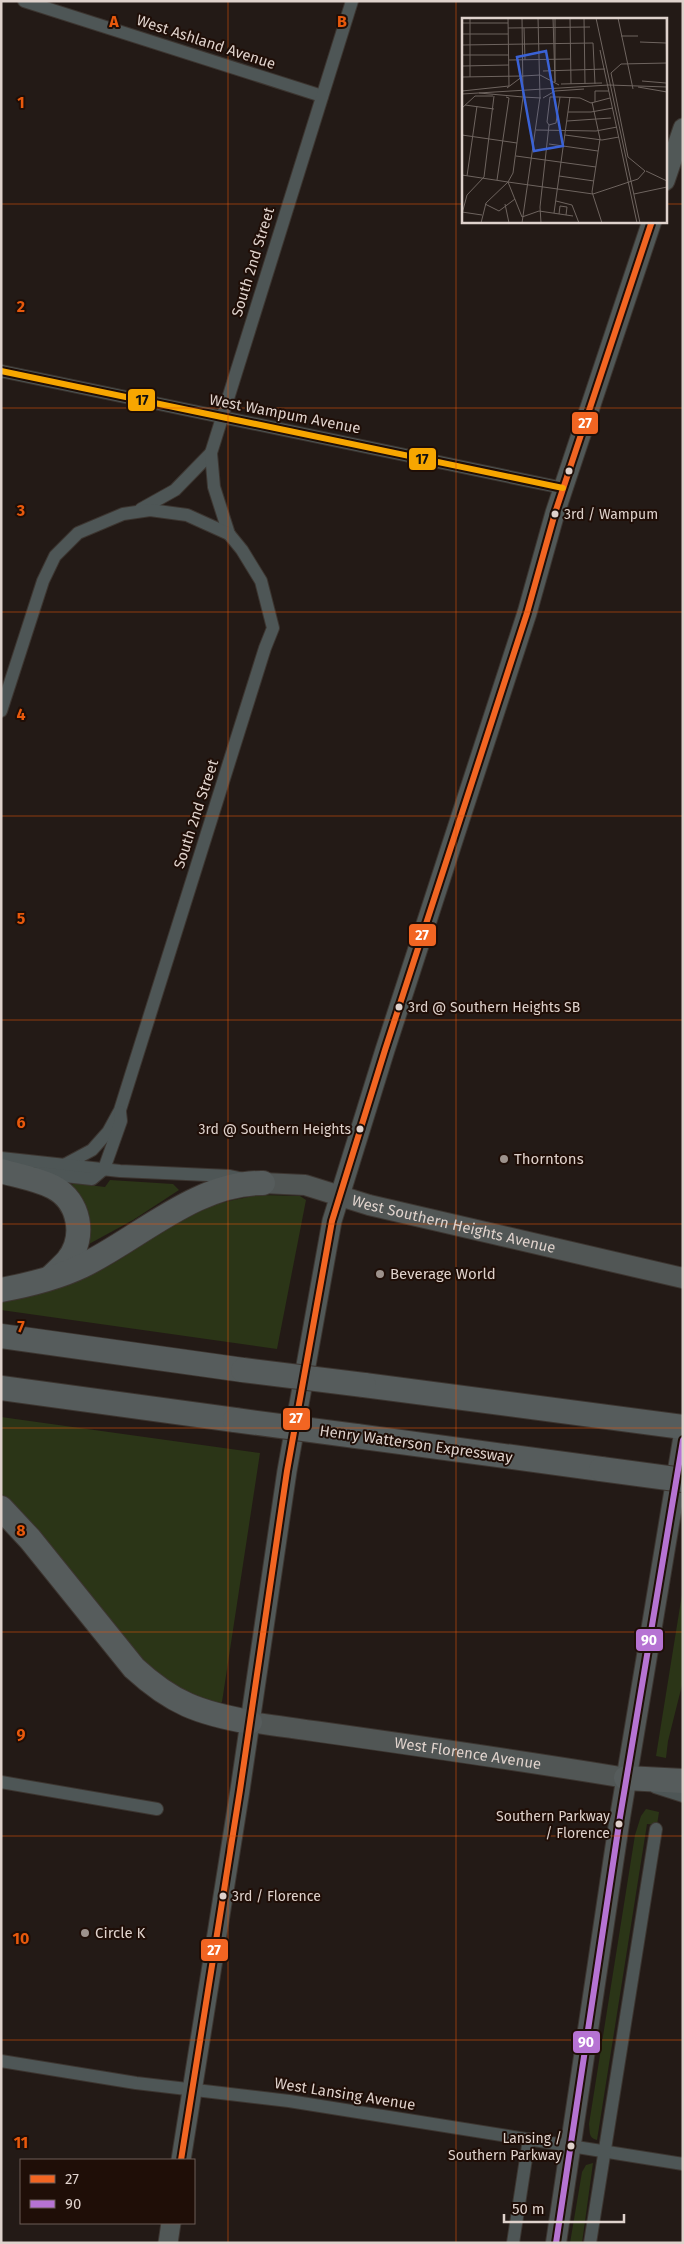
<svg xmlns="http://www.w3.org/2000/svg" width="684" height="2244" viewBox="0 0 684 2244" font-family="'Fira Sans',sans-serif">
<rect width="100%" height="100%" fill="#231a16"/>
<!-- green -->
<g fill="#2b3517">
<path d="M110,1180L173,1184L179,1190L133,1220L89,1244C93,1222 86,1203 71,1187L73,1183L105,1187Z"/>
<path d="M259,1195L300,1196L306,1200L277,1349L1,1310V1302C34,1294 68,1287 99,1271C135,1253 166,1225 204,1209C221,1202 240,1199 259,1195Z"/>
<path d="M1,1417L260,1453L222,1702L218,1704C188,1693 168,1683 145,1662L32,1523L1,1493Z"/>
<path d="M683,1588V1681L668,1741L666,1758L656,1756Z"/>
<path d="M646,1809L659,1812L657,1825L647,1824L597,2140C588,2138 590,2131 589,2124L635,1835L641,1816Z"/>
<path d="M593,2163L582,2243H570L582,2172L586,2165Z"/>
</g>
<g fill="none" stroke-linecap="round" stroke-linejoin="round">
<defs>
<g id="minor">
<path d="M24,1L322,96"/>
<path d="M1,371L563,488"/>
<path d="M141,509L175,490L211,453"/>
<path d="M229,534L214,487L211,453L352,1"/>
<path d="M1,711L43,581L55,556L78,533L123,514L150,510L187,515L229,534L242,550L261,581L273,628L265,648L120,1110L108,1132L92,1150L64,1165"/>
<path d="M1,1158L120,1171L230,1176L244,1179"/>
<path d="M38,1173L92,1179L104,1169L121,1121L120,1112"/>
<path d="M1,1782L157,1809"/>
<path d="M655,1787L683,1796"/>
<path d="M1,2061L136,2083L289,2101L683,2164"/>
<path d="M513,2243L529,2139"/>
<path d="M590,2243L656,1829"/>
</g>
<g id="secondary">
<path d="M665,181L683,128"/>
<path d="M181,2160L240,1790L287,1471L332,1221L385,1050L527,613L555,513L652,221"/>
<path d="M168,2243L171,2223"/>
</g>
<g id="primary">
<path id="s1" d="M263,1183L305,1185L369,1205L683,1278"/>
<path id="s2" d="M250,1722C376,1740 501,1757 626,1778"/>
<path d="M556,2243L620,1817L683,1440"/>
</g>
<g id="motorway">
<path d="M1,1171C18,1176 37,1179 53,1187C80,1201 86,1237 68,1260C63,1266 57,1271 51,1277"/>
<path d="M1,1290C28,1285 57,1278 82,1266C138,1239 197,1182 263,1183"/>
<path d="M1,1336L243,1370"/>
<path d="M364,1385L683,1427"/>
<path d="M1,1388L235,1420"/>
<path d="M356,1436L601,1469"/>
<path d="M1,1508L30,1539L134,1668C172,1703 199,1713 250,1722"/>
<path d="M626,1778L683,1781"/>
</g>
</defs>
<!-- minor casing -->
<use href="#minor" stroke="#3c3530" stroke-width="14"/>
<!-- secondary casing -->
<use href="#secondary" stroke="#3c3530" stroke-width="21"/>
<!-- primary casing -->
<use href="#primary" stroke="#3c3530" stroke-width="22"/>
<!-- motorway casing -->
<use href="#motorway" stroke="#3c3530" stroke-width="26"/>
<!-- minor -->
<use href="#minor" stroke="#4e5656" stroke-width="12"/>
<!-- secondary -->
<use href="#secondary" stroke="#515857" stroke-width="19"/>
<!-- primary -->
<use href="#primary" stroke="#515655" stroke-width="20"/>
<!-- motorway -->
<use href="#motorway" stroke="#565c5c" stroke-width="24"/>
<defs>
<g id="motorway-bridge">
<path d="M243,1370L364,1385"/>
<path d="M235,1420L356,1436"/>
<path d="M601,1469L683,1480"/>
</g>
</defs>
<!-- motorway-bridge casing -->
<use href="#motorway-bridge" stroke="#3c3530" stroke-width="26" stroke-linecap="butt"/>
<!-- motorway-bridge -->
<use href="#motorway-bridge" stroke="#565c5c" stroke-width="24"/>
<defs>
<path id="bus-1" d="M181,2160L240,1790L287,1471L332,1221L385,1050L527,613L555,513L652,221"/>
<path id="bus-2" d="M556,2243L620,1817L683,1440"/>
<path id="bus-3" d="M1,371L563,488"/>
</defs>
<!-- bus-1 casing -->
<use href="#bus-1" stroke="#1f0e07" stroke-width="10"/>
<!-- bus-2 casing -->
<use href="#bus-2" stroke="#1f0e07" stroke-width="10"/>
<!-- bus-3 casing -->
<use href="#bus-3" stroke="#1f0e07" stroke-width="10"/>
<!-- bus-1 -->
<use href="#bus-1" stroke="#f26522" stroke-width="6"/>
<!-- bus-2 -->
<use href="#bus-2" stroke="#b673d3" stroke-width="6"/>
<!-- bus-3 -->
<use href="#bus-3" stroke="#f7a600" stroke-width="6"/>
</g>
<!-- grid -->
<path fill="none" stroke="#e8590c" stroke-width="1" stroke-opacity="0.55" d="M228,1V2243M456,1V2243M1,204H463M665,204H683M1,408H683M1,612H683M1,816H683M1,1020H683M1,1224H683M1,1428H683M1,1632H683M1,1836H683M1,2040H683"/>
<!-- markers -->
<g fill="#dfd2cc" stroke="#1f0e07" stroke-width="2">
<circle cx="569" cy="471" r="4.5"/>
<circle cx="555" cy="514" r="4.5"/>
<circle cx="399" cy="1007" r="4.5"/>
<circle cx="360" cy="1129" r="4.5"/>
<circle cx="619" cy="1824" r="4.5"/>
<circle cx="223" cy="1896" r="4.5"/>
<circle cx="571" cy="2146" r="4.5"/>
</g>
<g fill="#9d928c" stroke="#1f0e07" stroke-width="2">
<circle cx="504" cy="1159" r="5"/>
<circle cx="380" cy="1274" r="5"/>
<circle cx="85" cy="1933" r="5"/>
</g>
<g text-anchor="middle" stroke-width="4" stroke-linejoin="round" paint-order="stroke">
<!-- bus labels -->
<g font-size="14" fill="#dfd2cc" stroke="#1f0e07" text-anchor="start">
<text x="564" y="519">3rd / Wampum</text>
<text x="408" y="1012">3rd @ Southern Heights SB</text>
<text x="351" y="1134" text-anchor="end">3rd @ Southern Heights</text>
<text x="610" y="1821" text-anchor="end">Southern Parkway<tspan x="610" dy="17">/ Florence</tspan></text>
<text x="232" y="1901">3rd / Florence</text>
<text x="562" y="2143" text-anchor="end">Lansing /<tspan x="562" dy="17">Southern Parkway</tspan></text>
</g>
<!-- street labels -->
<g font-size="15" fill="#dfd2cc" stroke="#1f0e07">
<text transform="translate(206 42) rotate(18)" y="5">West Ashland Avenue</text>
<text transform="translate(253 262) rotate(-73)" y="5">South 2nd Street</text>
<text transform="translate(285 414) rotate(11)" y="5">West Wampum Avenue</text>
<text transform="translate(196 814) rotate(-72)" y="5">South 2nd Street</text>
<text dy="5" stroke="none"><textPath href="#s1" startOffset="196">West Southern Heights Avenue</textPath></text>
<text transform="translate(416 1444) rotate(8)" y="5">Henry Watterson Expressway</text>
<text dy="5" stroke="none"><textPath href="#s2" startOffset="220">West Florence Avenue</textPath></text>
<text transform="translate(345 2094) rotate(9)" y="5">West Lansing Avenue</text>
</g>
<!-- poi labels -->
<g font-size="15" fill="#dfd2cc" stroke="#1f0e07" text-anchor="start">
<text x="514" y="1164">Thorntons</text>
<text x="390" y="1279">Beverage World</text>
<text x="95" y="1938">Circle K</text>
</g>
</g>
<!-- overview -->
<g transform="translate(462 18)">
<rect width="205" height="205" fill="#231a16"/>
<path fill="none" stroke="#6e645f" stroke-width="1" d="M8,0V59M91,0L93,64V0M108,0L109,66M122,0L123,66M134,0L178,205M156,0L171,71M204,0L205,86M0,5H46M46,10L128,9M62,10L63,42M0,16H46M159,18H176M178,24L204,25M0,27L131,25L133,66M138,32L175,205M0,37H47M47,42L108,41M0,48L47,47M81,53L143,51M78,57L97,67M61,58L78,57M0,59L60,58M180,63L204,65M99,66L140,65M176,69L205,74M45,70L61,58M0,73L47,68L46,0M17,75L61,79M0,76L147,67L205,69M61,79L79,80M98,79L94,105L87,107L85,104L88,79H97L118,80L129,85L148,80M81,80L93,73L122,71M130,84L138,121L130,174L140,205M133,84V73H147M3,87L32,91M0,90L13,78H31M106,94H129L151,90M105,103L149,100M74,112L134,113L155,109M0,117L55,125M103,117L140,122L157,119M87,126L136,133M54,138L134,149M184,153L205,163M0,157L46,164L60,199L77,193L111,198M5,158L15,88M97,158L132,163M35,162L47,80L44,79M46,164L131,176L176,161L183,153L166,139L149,55L159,46L205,45M172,176L205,169M94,183L110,187L117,205M23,186L37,193M43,186L47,205M37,193L53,181M0,194L20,197M92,195L108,79M0,196L5,177L22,159L32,78M97,196L98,188L105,189L104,197M19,205L24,185L46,164L51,155L61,79L60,0M60,205L78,79L76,0M79,205L78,189L87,107"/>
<path fill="#3a62d6" fill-opacity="0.15" stroke="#3a62d6" stroke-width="2.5" d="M84,33L101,128L72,133L55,39Z"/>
<rect width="205" height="205" fill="none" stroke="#dfd2cc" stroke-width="2.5"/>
</g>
<g font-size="16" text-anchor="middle" font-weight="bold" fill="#e8590c" stroke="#1f0e07" stroke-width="4" stroke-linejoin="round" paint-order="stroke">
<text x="114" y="27">A</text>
<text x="342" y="27">B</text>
<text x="21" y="108">1</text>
<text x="21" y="312">2</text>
<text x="21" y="516">3</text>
<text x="21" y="720">4</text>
<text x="21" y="924">5</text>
<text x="21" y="1128">6</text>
<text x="21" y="1332">7</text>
<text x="21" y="1536">8</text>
<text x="21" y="1740">9</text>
<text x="21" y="1944">10</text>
<text x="21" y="2148">11</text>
</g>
<g stroke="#1f0e07" stroke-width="2">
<rect x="127" y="388" width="29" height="24" rx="5" fill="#f7a600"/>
<rect x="571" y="411" width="28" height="24" rx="5" fill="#f26522"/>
<rect x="408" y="447" width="29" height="24" rx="5" fill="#f7a600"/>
<rect x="408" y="923" width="29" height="24" rx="5" fill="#f26522"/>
<rect x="282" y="1407" width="29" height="24" rx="5" fill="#f26522"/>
<rect x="635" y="1628" width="29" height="24" rx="5" fill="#b673d3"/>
<rect x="200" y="1938" width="29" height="24" rx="5" fill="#f26522"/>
<rect x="572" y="2030" width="29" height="24" rx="5" fill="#b673d3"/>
</g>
<g font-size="14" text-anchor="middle" font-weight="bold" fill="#fff">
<text x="585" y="428">27</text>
<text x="422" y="940">27</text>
<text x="296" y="1423">27</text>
<text x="649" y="1645">90</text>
<text x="214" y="1955">27</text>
<text x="586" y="2047">90</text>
</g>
<g font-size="14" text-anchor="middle" font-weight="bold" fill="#111">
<text x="142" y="405">17</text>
<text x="422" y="464">17</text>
</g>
<!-- border -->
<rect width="684" height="2244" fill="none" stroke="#dfd2cc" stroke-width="5"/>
<!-- legend -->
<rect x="20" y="2159" width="175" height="65" fill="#1f0e07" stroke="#6c5c56"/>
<rect x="30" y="2175" width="25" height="8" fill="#f26522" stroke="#6c5c56"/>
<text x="65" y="2184" font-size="15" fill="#dfd2cc">27</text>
<rect x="30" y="2200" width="25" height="8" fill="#b673d3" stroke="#6c5c56"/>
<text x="65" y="2209" font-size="15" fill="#dfd2cc">90</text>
<!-- scale -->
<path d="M504 2214v8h120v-8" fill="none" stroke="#dfd2cc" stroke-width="2.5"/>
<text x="512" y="2214" font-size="15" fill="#dfd2cc" stroke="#1f0e07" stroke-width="4" paint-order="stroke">50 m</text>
</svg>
